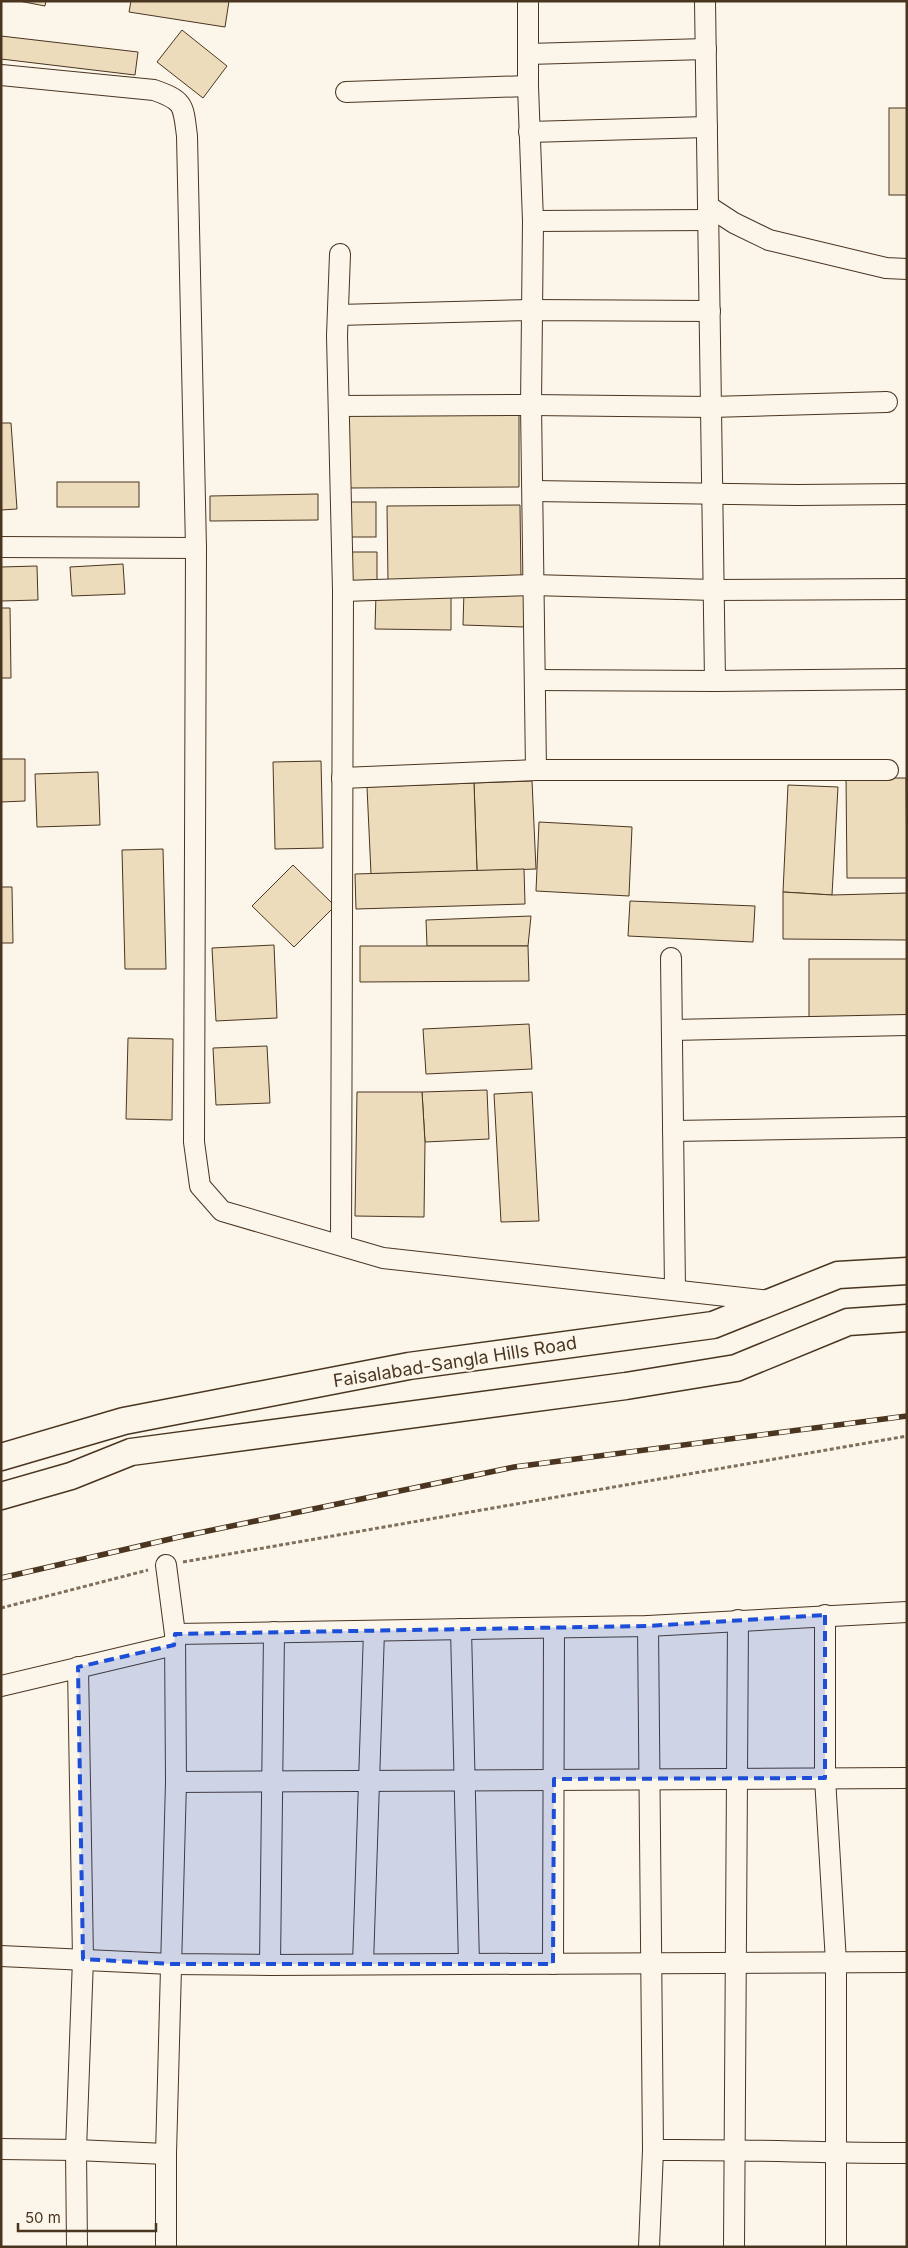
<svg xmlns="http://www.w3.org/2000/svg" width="908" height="2248" viewBox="0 0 908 2248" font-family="Inter,sans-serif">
<rect width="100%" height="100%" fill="#fbf6e9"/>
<!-- building -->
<g fill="#ecdcbc" stroke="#4a3520">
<path d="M19,1H46L45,6Z"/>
<path d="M131,1H229L225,27L129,12Z"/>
<path d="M182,30L227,66L203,98L157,62Z"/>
<path d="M1,36L138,52L135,75L1,59Z"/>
<rect x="889" y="108" width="18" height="87"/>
<path d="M348,415H519V487L349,488Z"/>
<path d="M1,423H11L17,509L1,510Z"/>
<rect x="57" y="482" width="82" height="25"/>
<path d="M318,494V520L210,521V496Z"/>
<rect x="348" y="502" width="28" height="35"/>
<path d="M520,505L521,579L388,582L387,506Z"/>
<path d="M349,552H377V580L350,581Z"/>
<path d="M123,564L125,594L72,596L70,567Z"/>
<path d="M37,566L38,600L1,601V567Z"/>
<path d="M464,591L524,593V627L463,625Z"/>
<path d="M376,594L451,596V630L375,629Z"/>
<path d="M1,608H10L11,678H1Z"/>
<path d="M1,759H25V801L1,802Z"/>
<path d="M321,761L323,848L275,849L273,762Z"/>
<path d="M98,772L100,825L37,827L35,774Z"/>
<path d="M846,778H906L907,878H847Z"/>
<path d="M532,781L536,869L477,871L474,783Z"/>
<path d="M474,783L477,871L371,874L367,787Z"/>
<path d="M788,785L838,787L832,895L783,892Z"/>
<path d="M539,822L632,827L629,896L536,891Z"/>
<path d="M163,849L166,969H125L122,850Z"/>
<path d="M293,865L335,906L294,947L252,906Z"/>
<path d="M524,869L525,904L356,909L355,874Z"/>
<path d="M1,887H12L13,943H1Z"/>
<path d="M783,892L832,895L907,893V940L783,939Z"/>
<path d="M630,901L755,906L753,942L628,936Z"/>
<path d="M531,916L528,946H427L426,920Z"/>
<path d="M274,945L277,1018L216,1021L212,948Z"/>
<path d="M360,946H528L529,981L360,982Z"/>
<rect x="809" y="959" width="98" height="61"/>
<path d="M529,1024L532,1069L426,1074L423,1029Z"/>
<path d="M128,1038L173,1039L172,1120L126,1119Z"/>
<path d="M267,1046L270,1103L216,1105L213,1048Z"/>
<path d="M487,1090L489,1139L425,1142L422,1092Z"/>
<path d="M357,1092H422L425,1142L424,1217L355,1216Z"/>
<path d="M532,1092L539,1221L501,1222L494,1094Z"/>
</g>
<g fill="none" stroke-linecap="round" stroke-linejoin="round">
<defs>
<g id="minor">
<path d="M528,1V86L533,221L531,405L536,770H888"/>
<path d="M705,1L715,681L907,679"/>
<path d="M528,54L706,49"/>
<path d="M1,75L154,90C185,101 183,105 187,136L196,548L194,1142L200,1186L222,1211L383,1258L771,1301"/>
<path d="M346,92L528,86"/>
<path d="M529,132L707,127"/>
<path d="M708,206L734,223L769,240L886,268L907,269"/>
<path d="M533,221L709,220"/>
<path d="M340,254L337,336L343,591L341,1244"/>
<path d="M338,315L531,310L710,311"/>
<path d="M340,406L531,405L711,407L887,402"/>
<path d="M533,491L797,495L907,494"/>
<path d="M1,547L196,548"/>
<path d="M343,591L532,585L714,590L907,589"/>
<path d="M535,680L715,681"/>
<path d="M342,778L536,770"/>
<path d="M671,958L675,1290"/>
<path d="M672,1030L907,1025"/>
<path d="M673,1131L907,1127"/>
<path d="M825,1615V1778L836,1962V2247"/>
<path d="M648,1626L653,2150L649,2247"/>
<path d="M461,1629L469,1964"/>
<path d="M175,1634L648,1626L907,1612"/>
<path d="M1,1686L174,1645"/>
<path d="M176,1782L907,1778"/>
<path d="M1,1956L171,1964L270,1965L907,1962"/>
<path d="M363,1964L374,1631"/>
<path d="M553,1964L554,1628"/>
<path d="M270,1965L274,1632"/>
<path d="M1,2149L76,2150L166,2154"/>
<path d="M653,2150C738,2149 822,2153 907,2153"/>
<path d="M77,2247L76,2150L83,1959L78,1667"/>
<path d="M166,2247V2154L176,1782L175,1634L166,1565"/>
<path d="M734,2247L738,1620"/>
</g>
<g id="major">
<path d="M1,1457L124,1421L409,1366L713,1325L838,1275L907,1271"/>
<path d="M1,1496L71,1476L131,1452L626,1386L736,1368L848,1322L907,1318"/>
</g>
</defs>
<!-- minor casing -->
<use href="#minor" stroke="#4a3520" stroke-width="22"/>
<!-- major casing -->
<use href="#major" stroke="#4a3520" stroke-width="29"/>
<!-- path -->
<g stroke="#7f6f5c" stroke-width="3" stroke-dasharray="4 2.5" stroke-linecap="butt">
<path d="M183,1562L907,1436"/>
<path d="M1,1608L148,1570"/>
</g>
<!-- minor -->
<use href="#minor" stroke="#fbf6e9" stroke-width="20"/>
<!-- major -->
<use href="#major" stroke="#fbf6e9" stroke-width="26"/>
<defs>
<path id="rail" d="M1,1578L179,1537L514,1467L907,1416"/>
</defs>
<!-- rail casing -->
<use href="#rail" stroke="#4a3520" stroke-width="5.5"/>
<!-- rail -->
<use href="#rail" stroke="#fbf6e9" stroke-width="4" stroke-dasharray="11" stroke-linecap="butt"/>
</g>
<!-- marked area -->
<path fill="#1d4ed8" fill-opacity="0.2" stroke="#1d4ed8" stroke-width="4" stroke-dasharray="10 6" stroke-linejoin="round" d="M825,1615V1778L554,1779L553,1964H171L83,1959L78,1667L174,1645L175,1634L648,1626Z"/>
<g text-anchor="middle" stroke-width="4" stroke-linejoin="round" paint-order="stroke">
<!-- street labels -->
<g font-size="18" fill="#4a3520" stroke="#fbf6e9">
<text transform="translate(455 1362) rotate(-9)" y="6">Faisalabad-Sangla Hills Road</text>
</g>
</g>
<!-- border -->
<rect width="908" height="2248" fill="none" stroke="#4a3520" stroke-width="5"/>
<!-- scale -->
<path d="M18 2223v8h138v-8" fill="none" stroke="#4a3520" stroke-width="2.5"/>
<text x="25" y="2223" font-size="15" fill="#4a3520" stroke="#fbf6e9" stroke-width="4" paint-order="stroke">50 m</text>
</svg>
